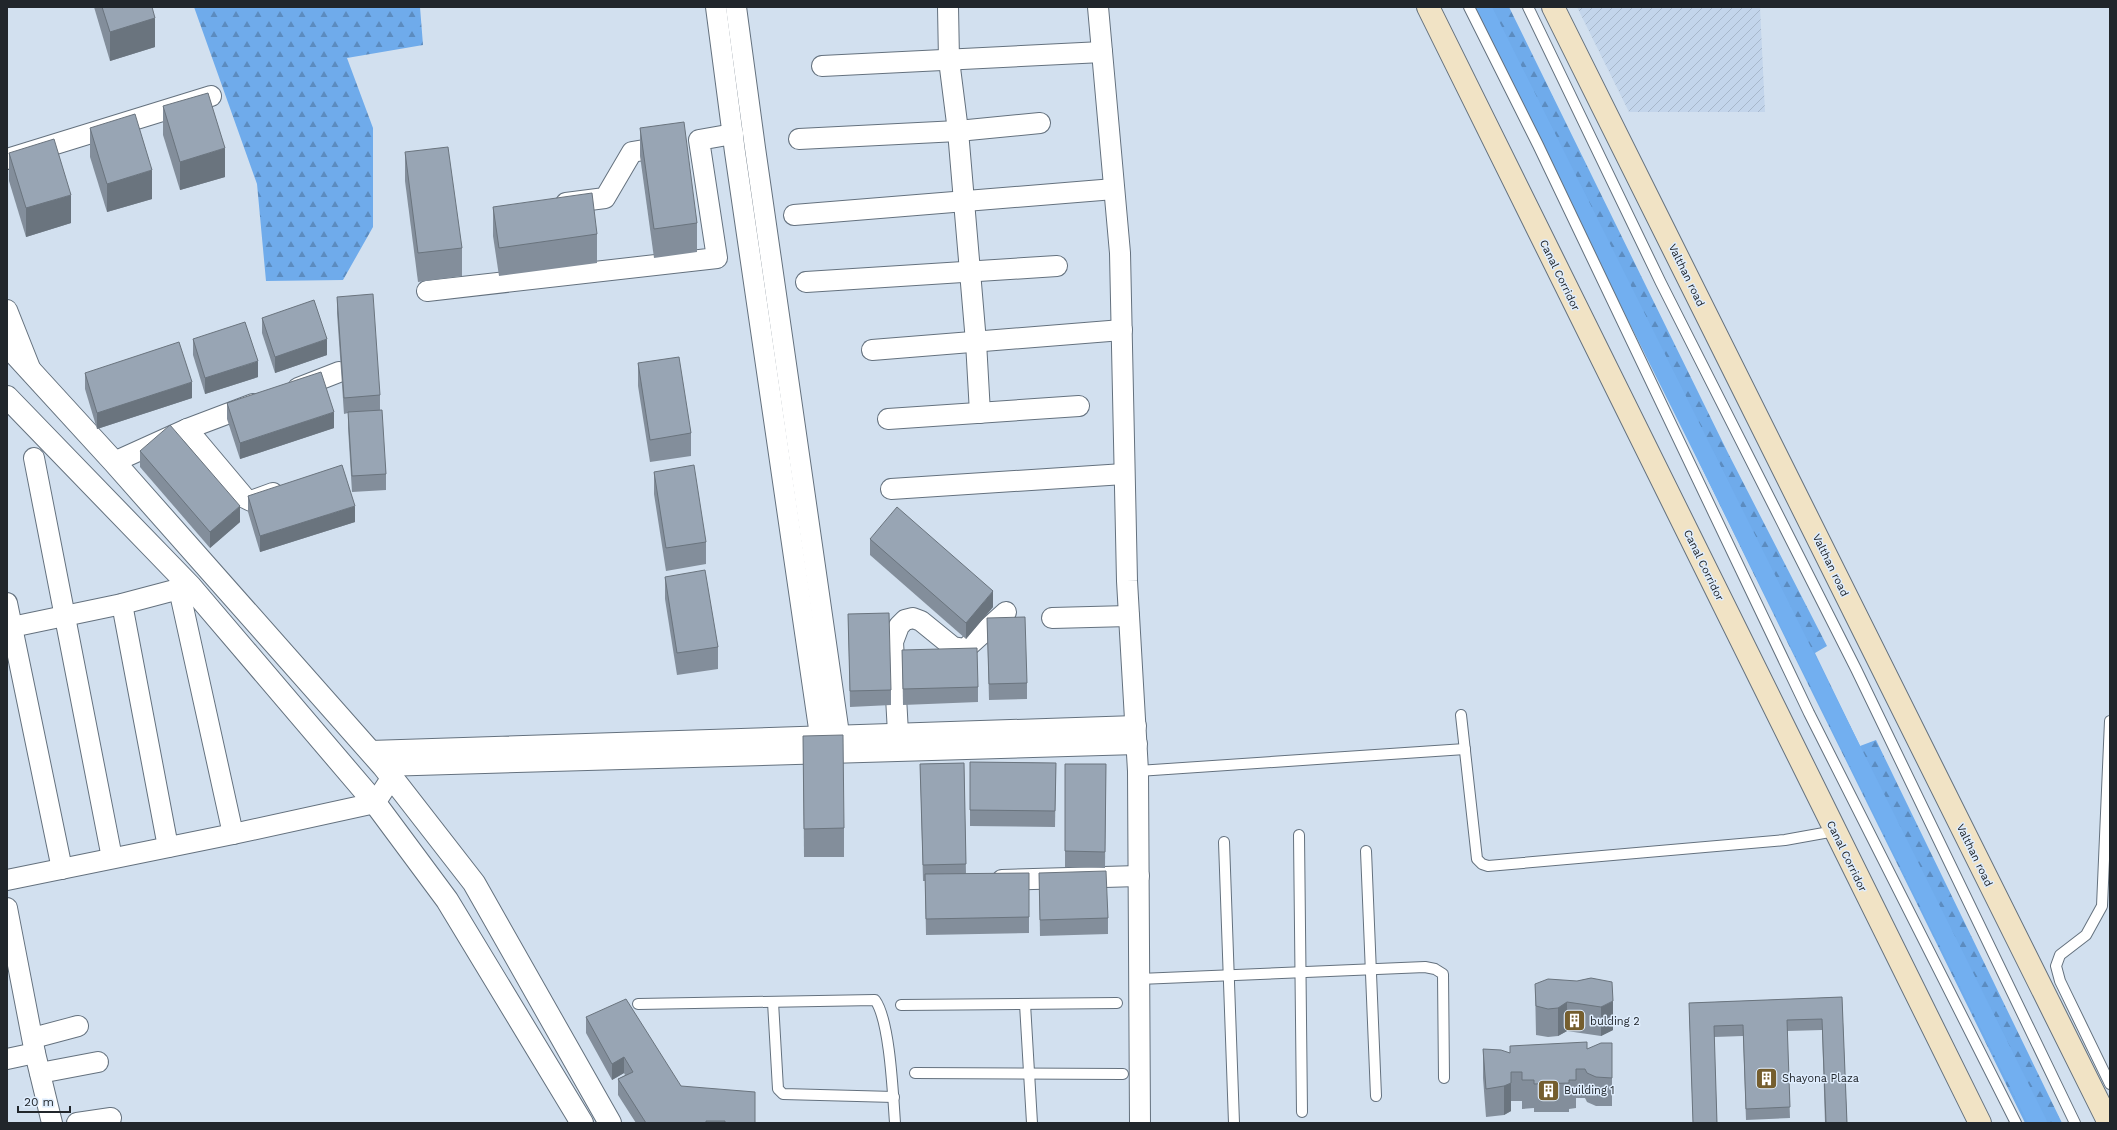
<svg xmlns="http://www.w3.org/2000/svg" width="2117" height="1130" viewBox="0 0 2117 1130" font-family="'Work Sans',sans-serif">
<defs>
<pattern id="industrial-furrows" width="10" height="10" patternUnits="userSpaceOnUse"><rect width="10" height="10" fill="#c3d5eb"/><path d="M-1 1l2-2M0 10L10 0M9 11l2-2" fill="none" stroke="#a7b7ca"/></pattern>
<pattern id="forest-firs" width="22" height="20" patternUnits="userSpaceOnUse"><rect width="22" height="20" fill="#6fabeb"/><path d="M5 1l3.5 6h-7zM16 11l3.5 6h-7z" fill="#5b8bbf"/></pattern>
</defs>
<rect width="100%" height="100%" fill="#d2e0ef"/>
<!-- industrial -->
<path fill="url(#industrial-furrows)" d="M1577,7H1760L1765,112H1629Z"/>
<!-- forest -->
<g fill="url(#forest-firs)">
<path d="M194,7H420L423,45L347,58L373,128V227L343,280L266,281L257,184Z"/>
<path d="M1488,7H1509L1728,453L1827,646L1815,653L1860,746L1876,740L2062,1123H2025C1903,873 1777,625 1657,375C1621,300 1589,223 1555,147C1534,100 1511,54 1488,7Z"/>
</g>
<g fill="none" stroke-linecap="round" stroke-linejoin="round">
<!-- canal -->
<path stroke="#72aff0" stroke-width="18" d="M1482,7L2038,1123"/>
<defs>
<g id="service">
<path d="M1469,7L1538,145L1809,713L2016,1123"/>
<path d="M1528,7L1661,283L1856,669L2075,1123"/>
<path d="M1461,715L1477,859L1482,864L1488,866L1785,840L1835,831"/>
<path d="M2110,721L2102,906L2086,935L2060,955L2056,966L2060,981L2110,1084"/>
<path d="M1138,771L1465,749"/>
<path d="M1299,835L1302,1112"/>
<path d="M1224,842L1234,1123"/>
<path d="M1366,851L1376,1096"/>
<path d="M1139,979L1425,967L1435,969L1443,974L1444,1078"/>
<path d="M773,1002L778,1089L783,1094L894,1097"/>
<path d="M638,1004L875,1000C890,1020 893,1096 895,1123"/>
<path d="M1025,1004L1032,1123"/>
<path d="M901,1005L1117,1003"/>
<path d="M915,1073L1123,1074"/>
</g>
<g id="minor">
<path d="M716,7L735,152L822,749"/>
<path d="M736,7L755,148L841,748"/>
<path d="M948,7L949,60L958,131L976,342L980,413"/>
<path d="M1098,7L1120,253L1127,581L1138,771L1140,1123"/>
<path d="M822,66L1102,52"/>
<path d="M799,139L958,131L1040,123"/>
<path d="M7,159L211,96"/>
<path d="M566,203L605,198L632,152L668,146"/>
<path d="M794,215L1114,189"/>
<path d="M806,282L1057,266"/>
<path d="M427,291L717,258L699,140L733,134"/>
<path d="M7,310L30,368"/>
<path d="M872,350L1122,330"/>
<path d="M298,388L339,372"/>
<path d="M888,419L1079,406"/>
<path d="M187,429L245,498L251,501L273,493"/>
<path d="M34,458L112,858"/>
<path d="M114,462L187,429L253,404"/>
<path d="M891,489L1124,474"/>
<path d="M179,589L233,834"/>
<path d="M7,603L62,869"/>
<path d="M122,604L168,847"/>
<path d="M1052,618L1129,616"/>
<path d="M7,628L122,604L190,586"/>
<path d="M898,733L893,642L899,626L905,620L913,618L921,621L953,647L965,649L1006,612"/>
<path d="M370,751L1136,726"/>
<path d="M383,766L1137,744"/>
<path d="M7,880L233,834L375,803L392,777"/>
<path d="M1002,880L1139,876"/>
<path d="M7,908L35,1053L52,1123"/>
<path d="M33,1038L78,1026"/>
<path d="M7,1059L35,1053"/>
<path d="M40,1073L98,1062"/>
<path d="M77,1123L111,1118"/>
</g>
<g id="tertiary">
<path d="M7,345L114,462L383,766L474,883L610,1123"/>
<path d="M7,397L190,586L375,803L447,900L582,1123"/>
</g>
<g id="secondary">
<path d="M1428,7L1980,1123"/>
<path d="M1553,7L2109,1123"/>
</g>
</defs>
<!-- service casing -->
<use href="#service" stroke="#64717e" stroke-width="12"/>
<!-- minor casing -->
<use href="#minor" stroke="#64717e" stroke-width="22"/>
<!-- tertiary casing -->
<use href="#tertiary" stroke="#64717e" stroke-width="24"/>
<!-- secondary casing -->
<use href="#secondary" stroke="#64717e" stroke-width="24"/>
<!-- service -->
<use href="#service" stroke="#fff" stroke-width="10"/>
<!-- minor -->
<use href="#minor" stroke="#fff" stroke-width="20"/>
<!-- tertiary -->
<use href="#tertiary" stroke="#fff" stroke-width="22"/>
<!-- secondary -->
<use href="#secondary" stroke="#f1e3c5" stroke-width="22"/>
</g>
<!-- wall -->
<g fill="#838e9b">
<path d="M94,7H152L155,47L110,61Z"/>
<path d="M163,106L225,177L180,190L163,135Z"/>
<path d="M90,128L152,199L107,212L90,157Z"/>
<path d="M640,128L697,223V252L654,258L640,156Z"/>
<path d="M405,152L462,248V276L418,282L405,181Z"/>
<path d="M9,153L71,223L26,237L9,181Z"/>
<path d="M493,207L597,234V263L499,276L493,236Z"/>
<path d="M337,297L380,395V410L386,474V490L352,492L348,428V413L344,414L337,313Z"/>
<path d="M262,318L327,355L275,373L262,333Z"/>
<path d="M193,339L258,377L205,394L193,355Z"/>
<path d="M638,363L691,433V456L650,462L638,386Z"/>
<path d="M85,373L192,398L97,429L85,389Z"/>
<path d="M227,403L334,428L240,459L227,419Z"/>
<path d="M140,451L240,522L210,548L140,467Z"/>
<path d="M654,472L706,542V564L666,571L654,494Z"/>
<path d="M248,496L355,522L260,552L248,512Z"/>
<path d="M870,539L993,607L966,639L870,555Z"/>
<path d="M665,577L718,647V669L677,675L665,599Z"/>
<path d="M848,614L891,690V705L850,707Z"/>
<path d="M987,618L1027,683V699L989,700Z"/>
<path d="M902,650L978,687V702L903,705Z"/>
<path d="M803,736L844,828V857H804Z"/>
<path d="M970,762L1056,763L1055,827L970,826Z"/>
<path d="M964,763L966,874L1029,873V933L926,935L925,881H923L920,764Z"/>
<path d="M1065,764H1106L1105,868L1065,867Z"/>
<path d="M1039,873L1108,918V934L1040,936Z"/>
<path d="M1591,978L1613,1030L1601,1036L1567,1031L1558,1036L1548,1037L1536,1035L1535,984L1577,981Z"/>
<path d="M1842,997L1847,1123H1825L1822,1030L1787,1031L1790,1118L1746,1120L1743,1036L1714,1037L1717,1123H1693L1689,1003Z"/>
<path d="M586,1017L681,1086L755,1123H636L618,1095V1079L625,1075L624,1073L612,1080L586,1033Z"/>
<path d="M1612,1043V1106H1596L1587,1102L1585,1098H1576V1108L1569,1109V1112H1534V1108L1522,1109V1101H1511V1111L1504,1115L1486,1117L1483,1078V1049L1510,1053L1587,1049Z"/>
</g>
<!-- shaded-wall -->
<g fill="#6a747e">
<path d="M155,18V47L110,61V32Z"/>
<path d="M225,148V177L180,190V162Z"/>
<path d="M152,170V199L107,212V184Z"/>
<path d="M71,195V223L26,237V208Z"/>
<path d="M327,339V355L275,373V357Z"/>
<path d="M258,361V377L205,394V378Z"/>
<path d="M192,382V398L97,429V413Z"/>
<path d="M334,412V428L240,459V443Z"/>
<path d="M240,506V522L210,548V532Z"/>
<path d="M355,506V522L260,552V536Z"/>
<path d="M993,591V607L966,639V623Z"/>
<path d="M1613,1001V1030L1601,1036V1007Z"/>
<path d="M1567,1002V1031L1558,1036V1008Z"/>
<path d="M624,1057V1073L612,1080V1064Z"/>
<path d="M1511,1083V1111L1504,1115V1086Z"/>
</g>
<!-- building -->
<g fill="#98a5b4" stroke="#6a747e">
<path d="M102,7H152L155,18L110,32Z"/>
<path d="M208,93L225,148L180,162L163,106Z"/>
<path d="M135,114L152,170L107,184L90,128Z"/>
<path d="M684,122L697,223L654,229L640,128Z"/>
<path d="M54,139L71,195L26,208L9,153Z"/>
<path d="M448,147L462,248L418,253L405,152Z"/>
<path d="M592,193L597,234L499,248L493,207Z"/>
<path d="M373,294L380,395L344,398L337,297Z"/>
<path d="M314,300L327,339L275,357L262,318Z"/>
<path d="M245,322L258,361L205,378L193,339Z"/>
<path d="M179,342L192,382L97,413L85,373Z"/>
<path d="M679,357L691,433L650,440L638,363Z"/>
<path d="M321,372L334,412L240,443L227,403Z"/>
<path d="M382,410L386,474L352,476L348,412Z"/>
<path d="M170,425L240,506L210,532L140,451Z"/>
<path d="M342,465L355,506L260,536L248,496Z"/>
<path d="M694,465L706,542L666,548L654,472Z"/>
<path d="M897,507L993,591L966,623L870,539Z"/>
<path d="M705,570L718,647L677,653L665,577Z"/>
<path d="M889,613L891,690L850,691L848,614Z"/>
<path d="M1025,617L1027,683L989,684L987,618Z"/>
<path d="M977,648L978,687L903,689L902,650Z"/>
<path d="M843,735L844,828L804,829L803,736Z"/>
<path d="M970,762L1056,763L1055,811L970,810Z"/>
<path d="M964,763L966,864L923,865L920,764Z"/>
<path d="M1065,764H1106L1105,852L1065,851Z"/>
<path d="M1106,871L1108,918L1040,920L1039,873Z"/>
<path d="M1029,873V917L926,919L925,874Z"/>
<path d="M1591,978L1612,982L1613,1001L1601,1007L1567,1002L1558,1008L1548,1009L1536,1006L1535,984L1548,979L1577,981Z"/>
<path d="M1842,997L1847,1123H1826L1822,1019L1787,1020L1790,1107L1746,1109L1743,1025L1714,1026L1717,1123H1693L1689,1003Z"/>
<path d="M626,999L681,1086L755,1092V1123H725V1121H706V1123H646L618,1079L633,1072L624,1057L612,1064L586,1017Z"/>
<path d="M1587,1042V1049L1601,1043H1612V1078L1596,1077L1587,1073L1585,1069H1576V1080H1569V1083L1534,1084V1080H1522V1072H1511V1083L1504,1086L1486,1089L1483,1049L1501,1050L1510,1053V1046Z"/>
</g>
<!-- icons -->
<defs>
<symbol id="building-square" viewBox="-11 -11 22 22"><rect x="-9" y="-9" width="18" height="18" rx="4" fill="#755e2e" stroke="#dfedfd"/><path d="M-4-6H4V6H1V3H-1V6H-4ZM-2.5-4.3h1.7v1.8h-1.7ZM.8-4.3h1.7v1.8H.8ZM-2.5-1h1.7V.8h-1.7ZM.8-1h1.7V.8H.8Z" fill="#fff"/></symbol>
</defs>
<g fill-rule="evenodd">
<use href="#building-square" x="1562" y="1008" width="25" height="25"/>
<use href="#building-square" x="1754" y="1066" width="25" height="25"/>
<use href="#building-square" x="1536" y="1078" width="25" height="25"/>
</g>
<g text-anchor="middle" stroke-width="3" stroke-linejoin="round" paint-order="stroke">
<!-- street labels -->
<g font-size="11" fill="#21262b" stroke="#dfedfd">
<text transform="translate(1560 275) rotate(64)" y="4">Canal Corridor</text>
<text transform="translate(1687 275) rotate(64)" y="4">Valthan road</text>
<text transform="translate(1704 565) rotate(64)" y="4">Canal Corridor</text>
<text transform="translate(1831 565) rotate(64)" y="4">Valthan road</text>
<text transform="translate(1975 855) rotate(64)" y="4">Valthan road</text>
<text transform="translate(1847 856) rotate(64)" y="4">Canal Corridor</text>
</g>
<!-- poi labels -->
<g font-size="11" fill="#21262b" stroke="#dfedfd" text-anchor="start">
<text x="1590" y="1025">bulding 2</text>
<text x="1782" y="1082">Shayona Plaza</text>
<text x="1564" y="1094">Building 1</text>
</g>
</g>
<!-- border -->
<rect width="2117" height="1130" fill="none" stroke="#21262b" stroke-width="16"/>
<!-- scale -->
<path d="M18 1106v6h52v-6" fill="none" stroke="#21262b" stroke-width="2"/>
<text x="24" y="1106" font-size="12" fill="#21262b" stroke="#dfedfd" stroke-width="3" paint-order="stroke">20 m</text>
</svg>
